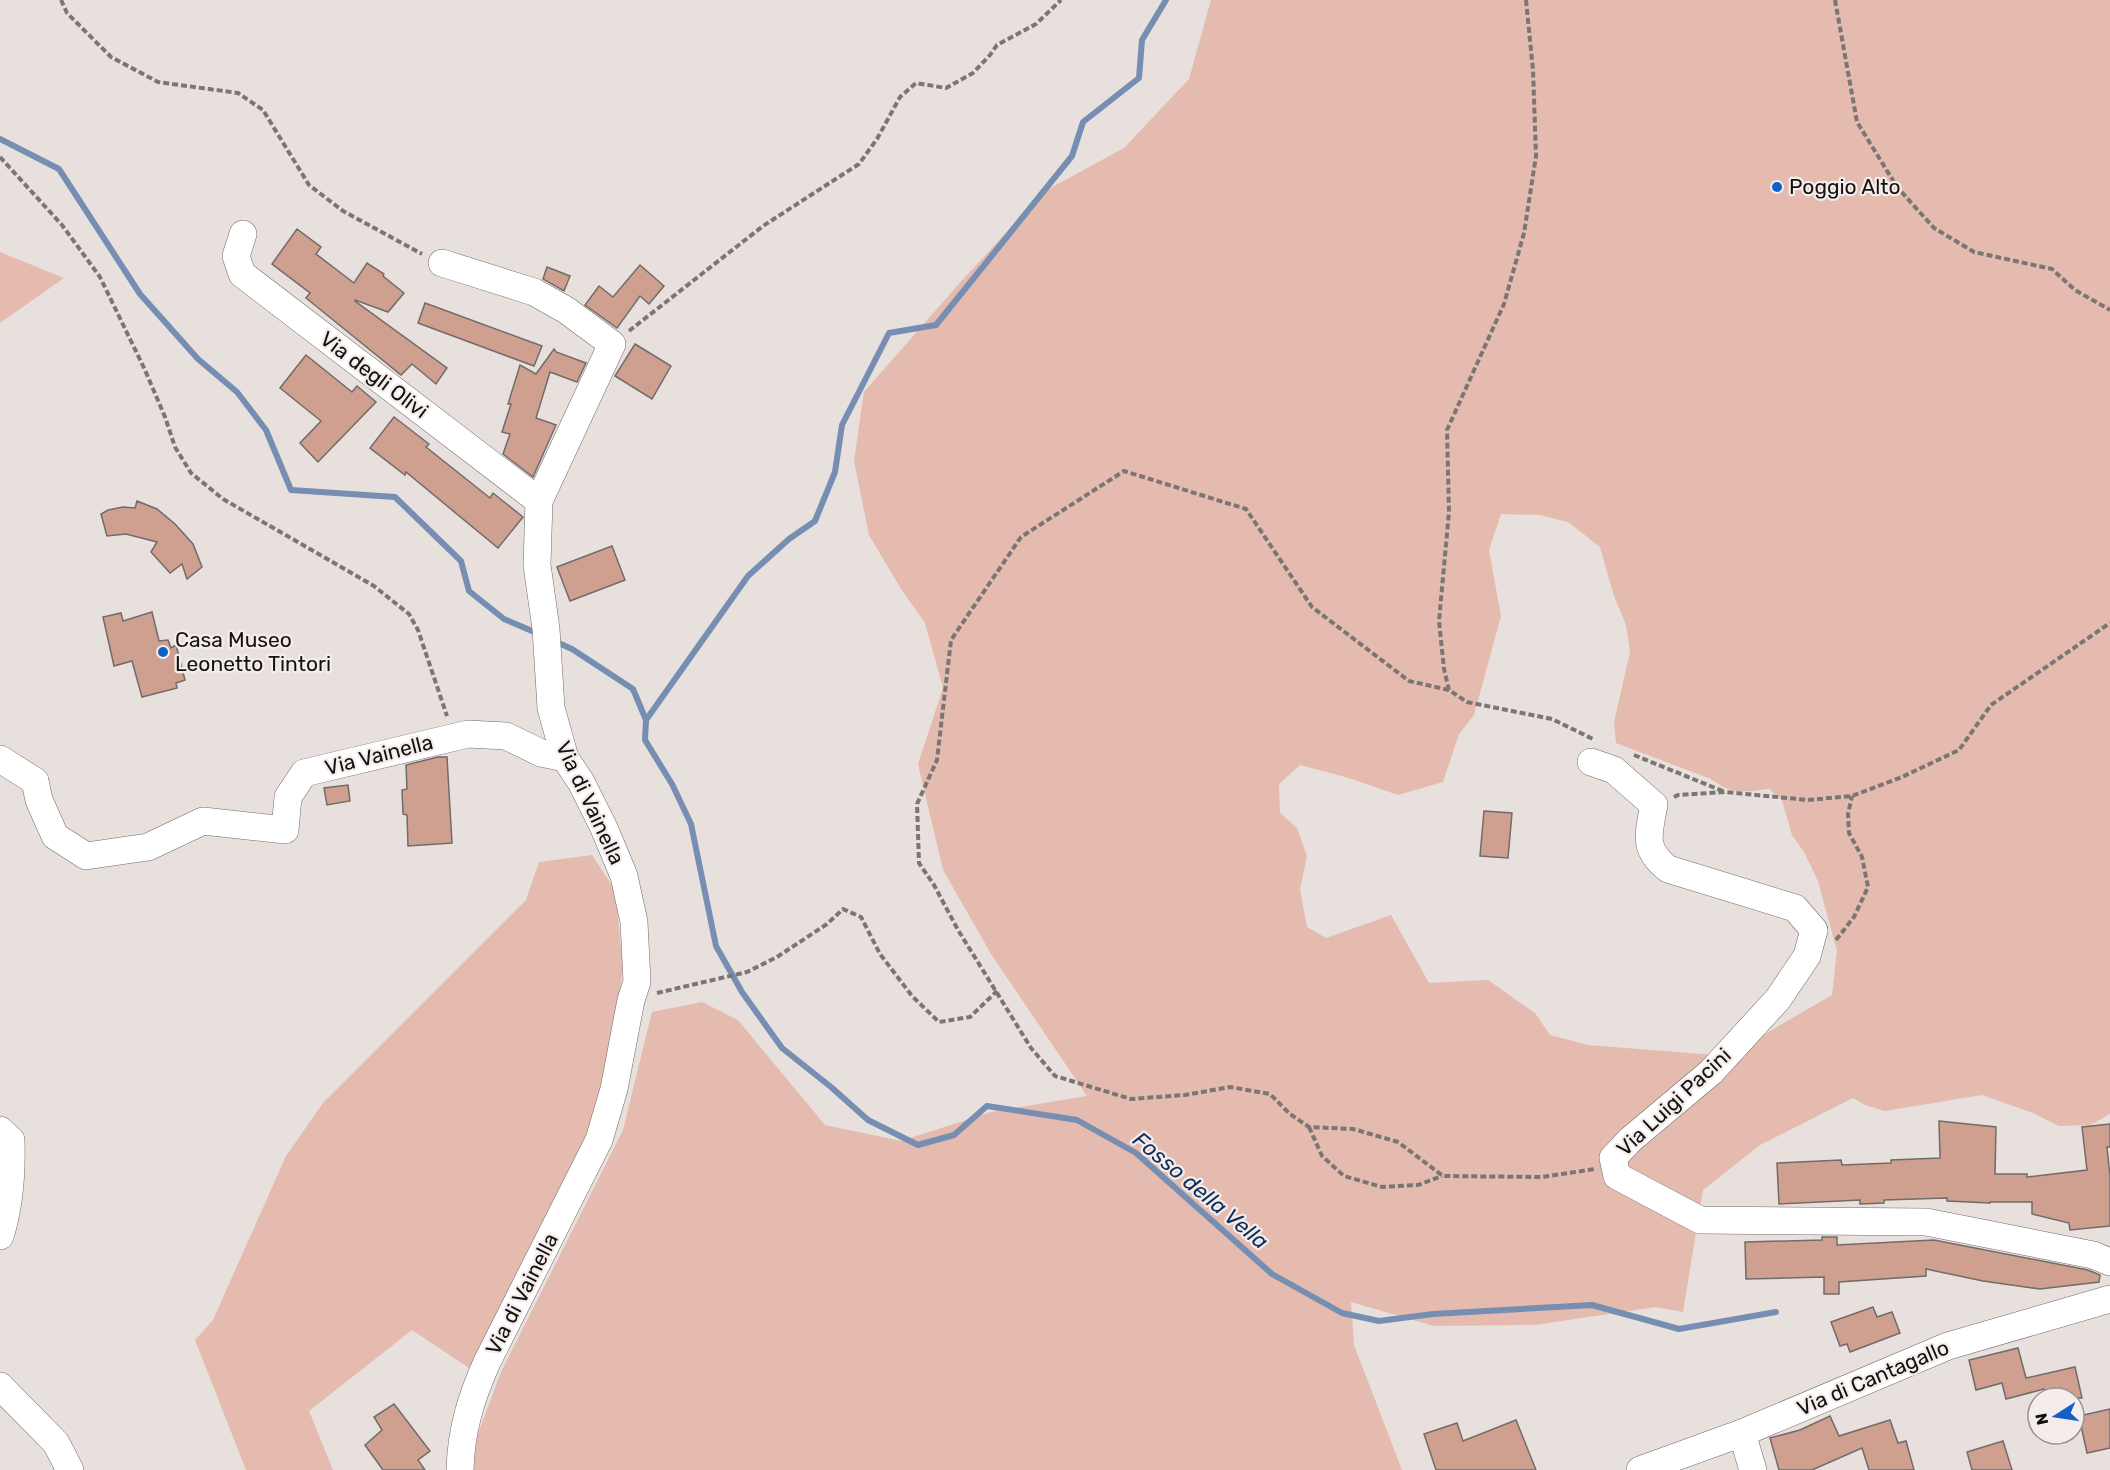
<svg xmlns="http://www.w3.org/2000/svg" width="2110" height="1470" viewBox="0 0 2110 1470" font-family="Rubik,sans-serif">
<rect width="100%" height="100%" fill="#e7e0dd"/>
<!-- green -->
<g fill="#e4bbae" fill-rule="evenodd">
<path d="M1211,0H2110V1114L2090,1125L2059,1126L2033,1113L1982,1095L1885,1111L1865,1105L1853,1098L1760,1145L1703,1190L1683,1312L1655,1307L1535,1325L1434,1326L1351,1302L1354,1345L1402,1470H474L476,1439L501,1372L623,1130L652,1012L702,1002L738,1020L825,1125L901,1141L991,1112L1087,1096L991,954L943,870L918,764L943,688L925,623L901,589L869,535L854,461L864,392L957,286L1043,192L1124,148L1189,79ZM1501,514L1539,515L1568,522L1600,547L1614,596L1626,625L1630,652L1614,722L1616,743L1711,779C1732,795 1743,792 1769,789L1782,800L1792,835L1804,852L1818,881L1837,951L1832,995L1727,1056L1588,1045L1550,1035L1535,1013L1488,980L1429,983L1391,915L1326,938L1307,927L1300,889L1307,856L1297,828L1280,813L1279,784L1300,765L1349,778L1398,795L1443,782L1459,734L1474,715L1501,616L1489,550Z"/>
<path d="M0,252L64,278L0,323Z"/>
<path d="M592,855L615,890L623,968L615,1024L589,1134L530,1258L469,1368L412,1330L309,1411L333,1470H246L195,1340L213,1320L286,1156L323,1103L526,900L539,862Z"/>
</g>
<g fill="none" stroke-linecap="round" stroke-linejoin="round">
<!-- stream -->
<g stroke="#768eb2" stroke-width="6">
<path d="M0,139L59,169L140,294L198,359L237,392L266,430L291,490L395,497L461,561L469,591L504,619L539,634"/>
<path d="M554,641L572,649L633,689L646,720L645,740L672,784L691,824L716,946L742,992L782,1048L831,1087L868,1120L918,1145L954,1135L987,1106L1077,1120L1136,1153L1272,1274L1342,1313L1379,1321L1433,1314L1592,1305L1679,1329L1776,1312"/>
<path d="M646,720L748,576L789,539L815,521L835,472L842,425L889,333L936,325L1072,156L1083,122L1139,78L1142,40L1166,0"/>
</g>
</g>
<!-- building -->
<g fill="#cf9f8f" stroke="#716b69" stroke-width="1.5">
<path d="M297,229L321,247L316,254L354,283L367,263L384,274L383,276L404,293L388,312L355,300V301L447,368L436,384L412,364L401,375L306,298L310,293L272,264Z"/>
<path d="M640,265L664,286L649,304L640,296L617,328L585,305L599,286L613,297Z"/>
<path d="M547,267L570,276L564,291L543,279Z"/>
<path d="M425,303L542,346L534,366L418,323Z"/>
<path d="M635,344L671,366L652,399L615,376Z"/>
<path d="M554,349L556,352L586,363L577,382L550,372L536,418L556,425L533,477L503,454L510,434L502,432L511,404H508L520,365L536,374Z"/>
<path d="M306,355L352,392L357,386L376,402L318,462L300,443L321,421L280,388Z"/>
<path d="M394,417L429,444L426,447L490,498L493,493L523,517L498,548L406,472L405,475L370,448Z"/>
<path d="M137,501L157,509L175,524L193,544L202,567L187,579L182,564L170,573L151,552L157,542L126,534L107,536L101,514L108,510L123,507L135,508Z"/>
<path d="M612,546L625,580L570,601L557,567Z"/>
<path d="M152,612L159,641L168,640L171,648L176,645L185,680L176,683L177,688L142,697L132,661L114,666L103,617L121,613L123,621Z"/>
<path d="M438,757H447L452,843L408,846L407,815L403,814L402,790L407,789L406,765Z"/>
<path d="M348,785L350,801L327,805L324,788Z"/>
<path d="M1484,811L1512,813L1508,858L1480,856Z"/>
<path d="M1939,1121L1996,1127L1995,1174H2027V1177L2087,1170L2082,1127L2110,1124V1147H2107L2110,1176V1226L2070,1230L2069,1223L2032,1214V1202H1990V1203L1947,1201V1198L1884,1200V1203L1860,1204V1200L1779,1204L1777,1163L1841,1160L1842,1165L1891,1163V1160L1940,1158Z"/>
<path d="M1822,1237H1837V1245L1934,1240L2088,1270L2100,1275L2099,1282L2040,1289L1983,1281L1926,1269V1276L1839,1282V1294H1824V1277L1746,1279L1745,1242L1822,1240Z"/>
<path d="M1873,1307L1877,1317L1892,1312L1900,1333L1850,1352L1847,1344L1840,1346L1831,1322Z"/>
<path d="M2018,1348L2026,1378L2075,1367L2082,1398H2046L2044,1389L2006,1399L2002,1383L1976,1390L1969,1360Z"/>
<path d="M394,1404L430,1451L418,1460L425,1470H383L365,1445L382,1430L374,1417Z"/>
<path d="M2110,1409V1448L2087,1453L2079,1416Z"/>
<path d="M1830,1416L1839,1436L1890,1420L1898,1443L1906,1441L1914,1470H1869L1862,1448L1812,1470H1779L1770,1438L1800,1430Z"/>
<path d="M1516,1420L1536,1470H1436L1424,1434L1457,1423L1463,1441Z"/>
<path d="M2003,1441L2012,1470H1972L1967,1452Z"/>
</g>
<g fill="none" stroke-linecap="round" stroke-linejoin="round">
<defs>
<g id="minor">
<path d="M243,234L236,256L242,274L539,501"/>
<path d="M442,263L534,292L566,310L612,344L539,501L537,565L546,629L551,708L565,758L581,782L604,828L624,876L634,922L637,982L631,1000L614,1089L599,1140L487,1362C471,1398 461,1430 460,1470"/>
<path d="M0,759L35,781L39,800L55,836L86,856L148,847L203,821L285,830L288,797L304,773L468,734L506,736L541,753L565,758"/>
<path d="M1591,762L1614,770L1654,805C1648,836 1643,849 1668,869L1795,908L1814,930L1807,956L1778,999L1711,1072L1630,1140L1613,1158L1617,1176L1700,1220L1926,1222L2093,1255L2110,1262"/>
<path d="M0,1130L11,1140C12,1173 10,1205 0,1236"/>
<path d="M0,1386L56,1443L70,1470"/>
<path d="M1742,1433L1753,1470"/>
<path d="M1640,1470L1742,1433L1948,1346L2110,1299"/>
</g>
</defs>
<!-- minor casing -->
<use href="#minor" stroke="#716b69" stroke-width="28"/>
<!-- path -->
<g stroke="#7b7674" stroke-width="4" stroke-dasharray="6 3" stroke-linecap="butt">
<path d="M61,0L67,13L111,57L158,82L238,93L263,110L309,185L343,211L422,254"/>
<path d="M1526,0L1533,70L1536,156L1524,233L1504,304L1447,430L1449,512L1439,621L1444,669L1449,690L1467,702L1552,719L1593,739"/>
<path d="M1835,0L1857,122L1897,187L1934,228L1974,252L2052,269L2075,290L2110,310"/>
<path d="M0,157L62,225L100,277L145,370L165,417L175,447L191,473L223,499L374,586L409,614L418,630L447,716"/>
<path d="M629,331L763,226L859,164L877,139L900,97L916,83L946,88L973,73L990,55L997,45L1036,24L1061,0"/>
<path d="M1449,690L1409,681L1312,607L1246,509L1124,471L1021,537L951,640L937,760L917,804L919,863L934,885L958,930L1031,1048L1055,1076L1131,1099L1185,1095L1230,1087L1270,1094L1290,1114L1309,1127L1353,1129L1398,1142L1443,1176L1542,1177L1595,1169"/>
<path d="M1634,755L1725,792"/>
<path d="M1674,797L1678,795L1725,792L1808,800L1852,796L1902,777L1959,750L1991,705L2110,623"/>
<path d="M1836,940L1854,917L1868,887L1862,857L1849,833L1848,814L1852,796"/>
<path d="M657,993L747,972L777,957L827,924L843,909L861,917L880,954L912,996L939,1022L970,1017L997,991"/>
<path d="M1309,1127L1322,1156L1344,1176L1382,1187L1418,1185L1442,1176"/>
</g>
<!-- minor -->
<use href="#minor" stroke="#fff" stroke-width="27"/>
</g>
<!-- markers -->
<g fill="#125fc9" stroke="#f4edeb" stroke-width="2">
<circle cx="1777" cy="187" r="6"/>
<circle cx="163" cy="652" r="6"/>
</g>
<g text-anchor="middle" stroke-width="4.5" stroke-linejoin="round" paint-order="stroke">
<!-- poi labels -->
<g font-size="21" fill="#141211" stroke="#f4edeb" text-anchor="start">
<text x="1789" y="194">Poggio Alto</text>
<text x="175" y="647">Casa Museo<tspan x="175" dy="24">Leonetto Tintori</tspan></text>
</g>
<!-- street labels -->
<g font-size="21" fill="#141211" stroke="#f4edeb">
<text transform="translate(374 375) rotate(37)" y="7">Via degli Olivi</text>
<text transform="translate(379 755) rotate(-14)" y="7">Via Vainella</text>
<text transform="translate(590 803) rotate(65)" y="7">Via di Vainella</text>
<text transform="translate(1674 1102) rotate(-43)" y="7">Via Luigi Pacini</text>
<text transform="translate(522 1294) rotate(-63)" y="7">Via di Vainella</text>
<text transform="translate(1873 1378) rotate(-23)" y="7">Via di Cantagallo</text>
</g>
<!-- water labels -->
<g font-size="22" font-style="italic" fill="#0f2e5c" stroke="#f4edeb">
<text transform="translate(1201 1190) rotate(40)" y="8">Fosso della Vella</text>
</g>
</g>
<!-- north arrow -->
<g transform="translate(2056 1416) rotate(258)"><circle r="28" fill="#f4edeb" stroke="#9a9594" stroke-width="1.5"/>
<path d="M0-4.5L10 22L0 15L-10 22Z" fill="#125fc9"/>
<text y="-9" font-size="16" font-weight="bold" text-anchor="middle" fill="#141211">N</text>
</g>
</svg>
